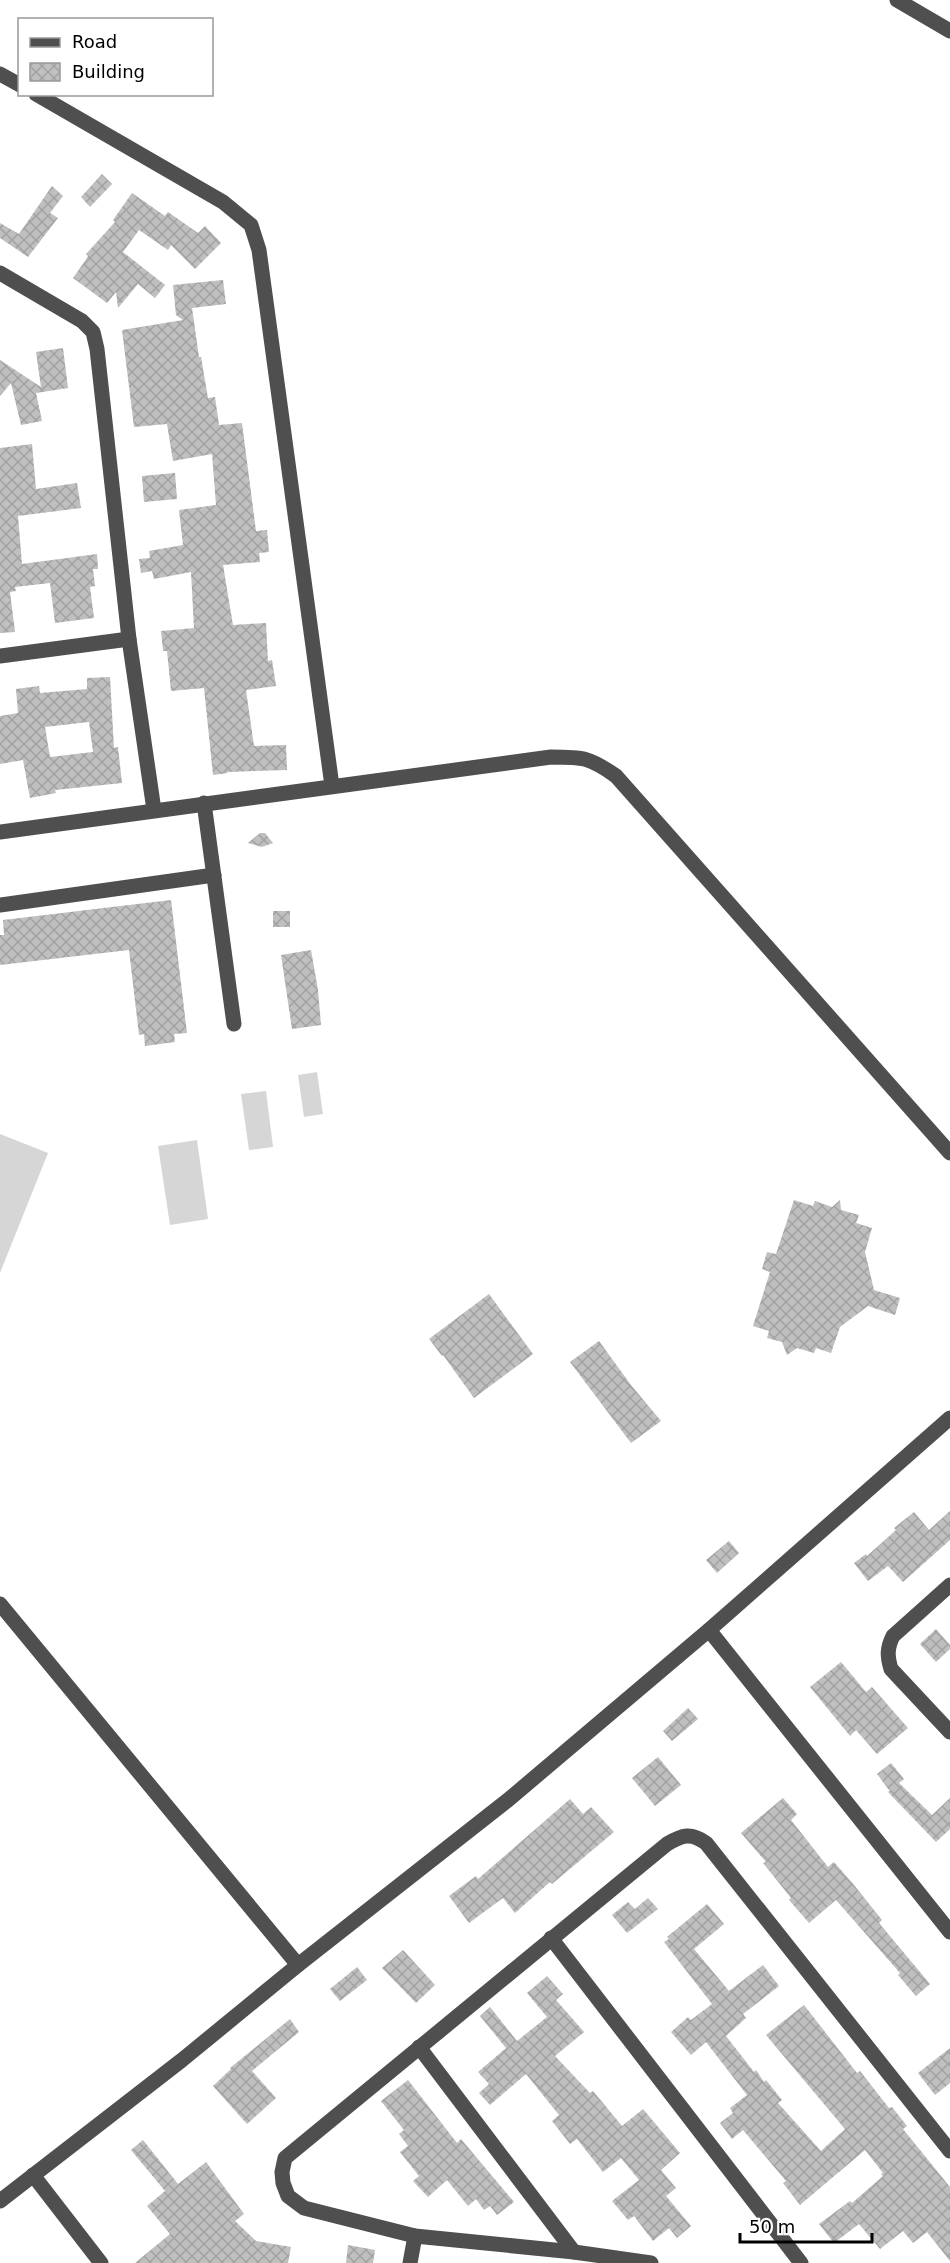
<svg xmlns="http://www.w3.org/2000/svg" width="950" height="2263" viewBox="0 0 950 2263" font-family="'DejaVu Sans',sans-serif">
<defs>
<pattern id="building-cross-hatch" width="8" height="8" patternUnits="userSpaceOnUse" patternTransform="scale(1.5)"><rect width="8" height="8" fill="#bfbfbf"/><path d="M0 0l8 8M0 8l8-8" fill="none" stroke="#a2a2a2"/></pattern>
</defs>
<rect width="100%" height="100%" fill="#fff"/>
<!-- garden -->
<g fill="#d6d6d6">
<path d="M317,1072L323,1114L304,1117L298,1075Z"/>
<path d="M266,1091L273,1147L249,1150L241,1094Z"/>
<path d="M0,1134L48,1153L0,1273Z"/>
<path d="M197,1140L208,1219L170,1225L158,1146Z"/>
</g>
<!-- building -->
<g fill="url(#building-cross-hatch)" fill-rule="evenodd">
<path d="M102,174L112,184L90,207L81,197Z"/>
<path d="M52,186L63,196L50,213L58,218L28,257L0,238V223L19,234Z"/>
<path d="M132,193L165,216L168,212L198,233L205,226L221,243L195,269L171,245L168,250L139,230L123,252L165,285L155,298L138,284L118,308L116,292L107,303L73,278L85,261L88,256L86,254L115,222L113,220Z"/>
<path d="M223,280L226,304L192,308L199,357H201L208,398L215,397L219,425L242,423L256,531L267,530L269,552L259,553L260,562L223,565L233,625L266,623L268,661L272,660L276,686L246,690L254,746L286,745L287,770L227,772L228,773L213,775L204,688L171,691L167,651H163L161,631L194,628L191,572L154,579L152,571L141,573L139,559L150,558L149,551L183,545L179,510L216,505L212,454L173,461L167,424L134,427L122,330L183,320L176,315L173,285Z"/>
<path d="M63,348L68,388L36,393L42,421L21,425L11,383L0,396V360L41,387L36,352Z"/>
<path d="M32,444L36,489L77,483L81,508L18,516L22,564L97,554L98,569H93L95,586L90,587L94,618L55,623L50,583L15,587L16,591L10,592L15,632L0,633V448Z"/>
<path d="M175,473L177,499L144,502L142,476Z"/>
<path d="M110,677L114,748L118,747L122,783L55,790L56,793L30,798L23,760L0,764V716L18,713L16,689L39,686L40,693L87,689V678ZM89,722L93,752L50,757L45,727Z"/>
<path d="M260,833H265L273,843L262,847L248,843Z"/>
<path d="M171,900L187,1033L174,1034L175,1042L145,1046L144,1034L139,1035L129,950L0,965V935H4L3,920Z"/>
<rect x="273" y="911" width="17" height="16"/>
<path d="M311,950L318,990L321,1025L292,1029L281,955Z"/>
<path d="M794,1200L813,1206L815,1201L832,1207L840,1200L841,1210L859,1215L856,1223L872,1228L865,1252L874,1290L900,1298L895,1315L868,1306L840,1327L831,1353L816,1348L814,1353L797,1348L787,1355L782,1342L767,1338L769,1331L753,1326L770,1272L762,1269L767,1252L776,1254Z"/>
<path d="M489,1294L533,1354L474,1398L443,1355L442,1356L429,1339Z"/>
<path d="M599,1341L631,1385L661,1421L631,1443L570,1362Z"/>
<path d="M950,1511V1540L903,1582L888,1566L868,1581L854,1563L866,1554L867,1556L896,1530L894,1528L914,1512L929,1530Z"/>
<path d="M729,1541L739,1553L717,1573L706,1560Z"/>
<path d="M936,1629L950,1645V1649L936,1662L920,1644Z"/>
<path d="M841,1662L866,1692L872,1687L908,1728L877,1754L856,1730L850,1736L810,1687Z"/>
<path d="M688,1708L698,1719L672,1741L663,1731Z"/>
<path d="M658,1757L681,1785L655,1806L632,1778Z"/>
<path d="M891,1763L904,1779L899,1783L932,1815L950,1798V1829L936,1842L888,1792L891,1789L889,1790L877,1774Z"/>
<path d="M783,1798L797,1814L791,1820L828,1867L834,1862L854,1885L882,1920L879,1923L930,1984L916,1996L898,1975L900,1973L836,1900L809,1923L789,1900L791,1898L763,1863L766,1862L741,1833Z"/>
<path d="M570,1799L583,1814L591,1807L614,1832L552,1884L550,1882L515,1913L503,1898L469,1923L449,1896L476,1876L478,1879Z"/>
<path d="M648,1898L658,1909L627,1933L612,1915L628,1902L635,1909Z"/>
<path d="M707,1904L724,1924L694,1949L729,1991L763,1965L779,1986L743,2014L746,2018L726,2036L754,2072L756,2070L764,2082L766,2080L782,2100L778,2103L821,2151L845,2129L766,2035L804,2005L857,2073L860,2071L889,2108L892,2107L907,2126L903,2129L950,2187V2261L927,2232L913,2243L903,2231L880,2249L859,2224L834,2243L819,2224L850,2201L852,2203L883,2176L881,2174L883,2173L865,2150L800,2205L783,2183L786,2181L743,2130L732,2139L720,2123L733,2113L730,2108L747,2095L706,2042L691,2055L671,2032L688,2017L691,2020L712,2004L664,1942L669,1939L667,1937Z"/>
<path d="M403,1950L435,1985L416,2003L382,1968Z"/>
<path d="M357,1967L367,1980L340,2001L330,1989Z"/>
<path d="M547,1976L563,1994L556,2000L584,2032L555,2056L590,2093L593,2091L622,2126L643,2109L680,2153L661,2170L676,2188L666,2196L691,2226L677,2238L669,2228L653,2241L634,2216L628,2220L612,2201L639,2180L621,2158L603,2172L577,2139L570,2144L552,2121L559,2115L526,2074L490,2105L479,2093L489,2084L478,2072L506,2048L480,2016L490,2007L517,2041L547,2017L527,1993Z"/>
<path d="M290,2019L299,2032L252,2071L276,2098L247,2124L213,2086L231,2069L230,2068Z"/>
<path d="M950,2048V2083L935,2095L918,2073Z"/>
<path d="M408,2080L457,2143L461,2139L514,2202L497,2215L490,2206L484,2210L476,2199L468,2206L447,2180L428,2197L413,2181L419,2176L400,2152L408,2146L399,2134L404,2130L381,2101Z"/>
<path d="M143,2140L178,2184L206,2162L244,2214L235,2221L256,2241L291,2247L288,2263H135L170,2234L147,2206L165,2191L131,2150Z"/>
<path d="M348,2245L375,2250L373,2263H346Z"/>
</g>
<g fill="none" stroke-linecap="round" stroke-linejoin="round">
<!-- minor -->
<g stroke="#4f4f4f" stroke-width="15">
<path d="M897,0L950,31"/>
<path d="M0,74L20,85"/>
<path d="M36,94L223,202L251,225L259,250L332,786"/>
<path d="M0,273L82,321L93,332L97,349L129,639L154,810"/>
<path d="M0,656L129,639"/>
<path d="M204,803L234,1024"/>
<path d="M0,832L551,757C583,757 589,757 616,776L950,1153"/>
<path d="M0,905L214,875"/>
<path d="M950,1585L893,1636C887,1648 887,1656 891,1669L950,1732"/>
<path d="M0,1604L298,1965"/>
<path d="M709,1630L950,1932"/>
<path d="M551,1938L801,2263"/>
<path d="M419,2047L574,2252"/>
<path d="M33,2175L101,2263"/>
<path d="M0,2201L182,2060L298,1965L508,1800L709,1630L950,1418"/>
<path d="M410,2263L415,2236"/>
<path d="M651,2263L574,2252L415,2236L304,2208L288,2196L283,2183L282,2172L285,2158L667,1844C682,1835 691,1832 706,1843L950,2151"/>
</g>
</g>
<!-- legend -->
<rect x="18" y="18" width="195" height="78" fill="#ffffff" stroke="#999999" stroke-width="1.5"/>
<rect x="30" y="38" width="30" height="9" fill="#4f4f4f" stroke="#999999" stroke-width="1.5"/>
<text x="72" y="48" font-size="18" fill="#000000">Road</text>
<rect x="30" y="63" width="30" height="18" fill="url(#building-cross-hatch)" stroke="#999999" stroke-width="1.5"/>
<text x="72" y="78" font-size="18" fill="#000000">Building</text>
<!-- scale -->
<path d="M740 2233v9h132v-9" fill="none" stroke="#000000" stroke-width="3"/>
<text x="749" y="2233" font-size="18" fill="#000000" stroke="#ffffff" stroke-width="4.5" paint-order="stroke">50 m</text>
</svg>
